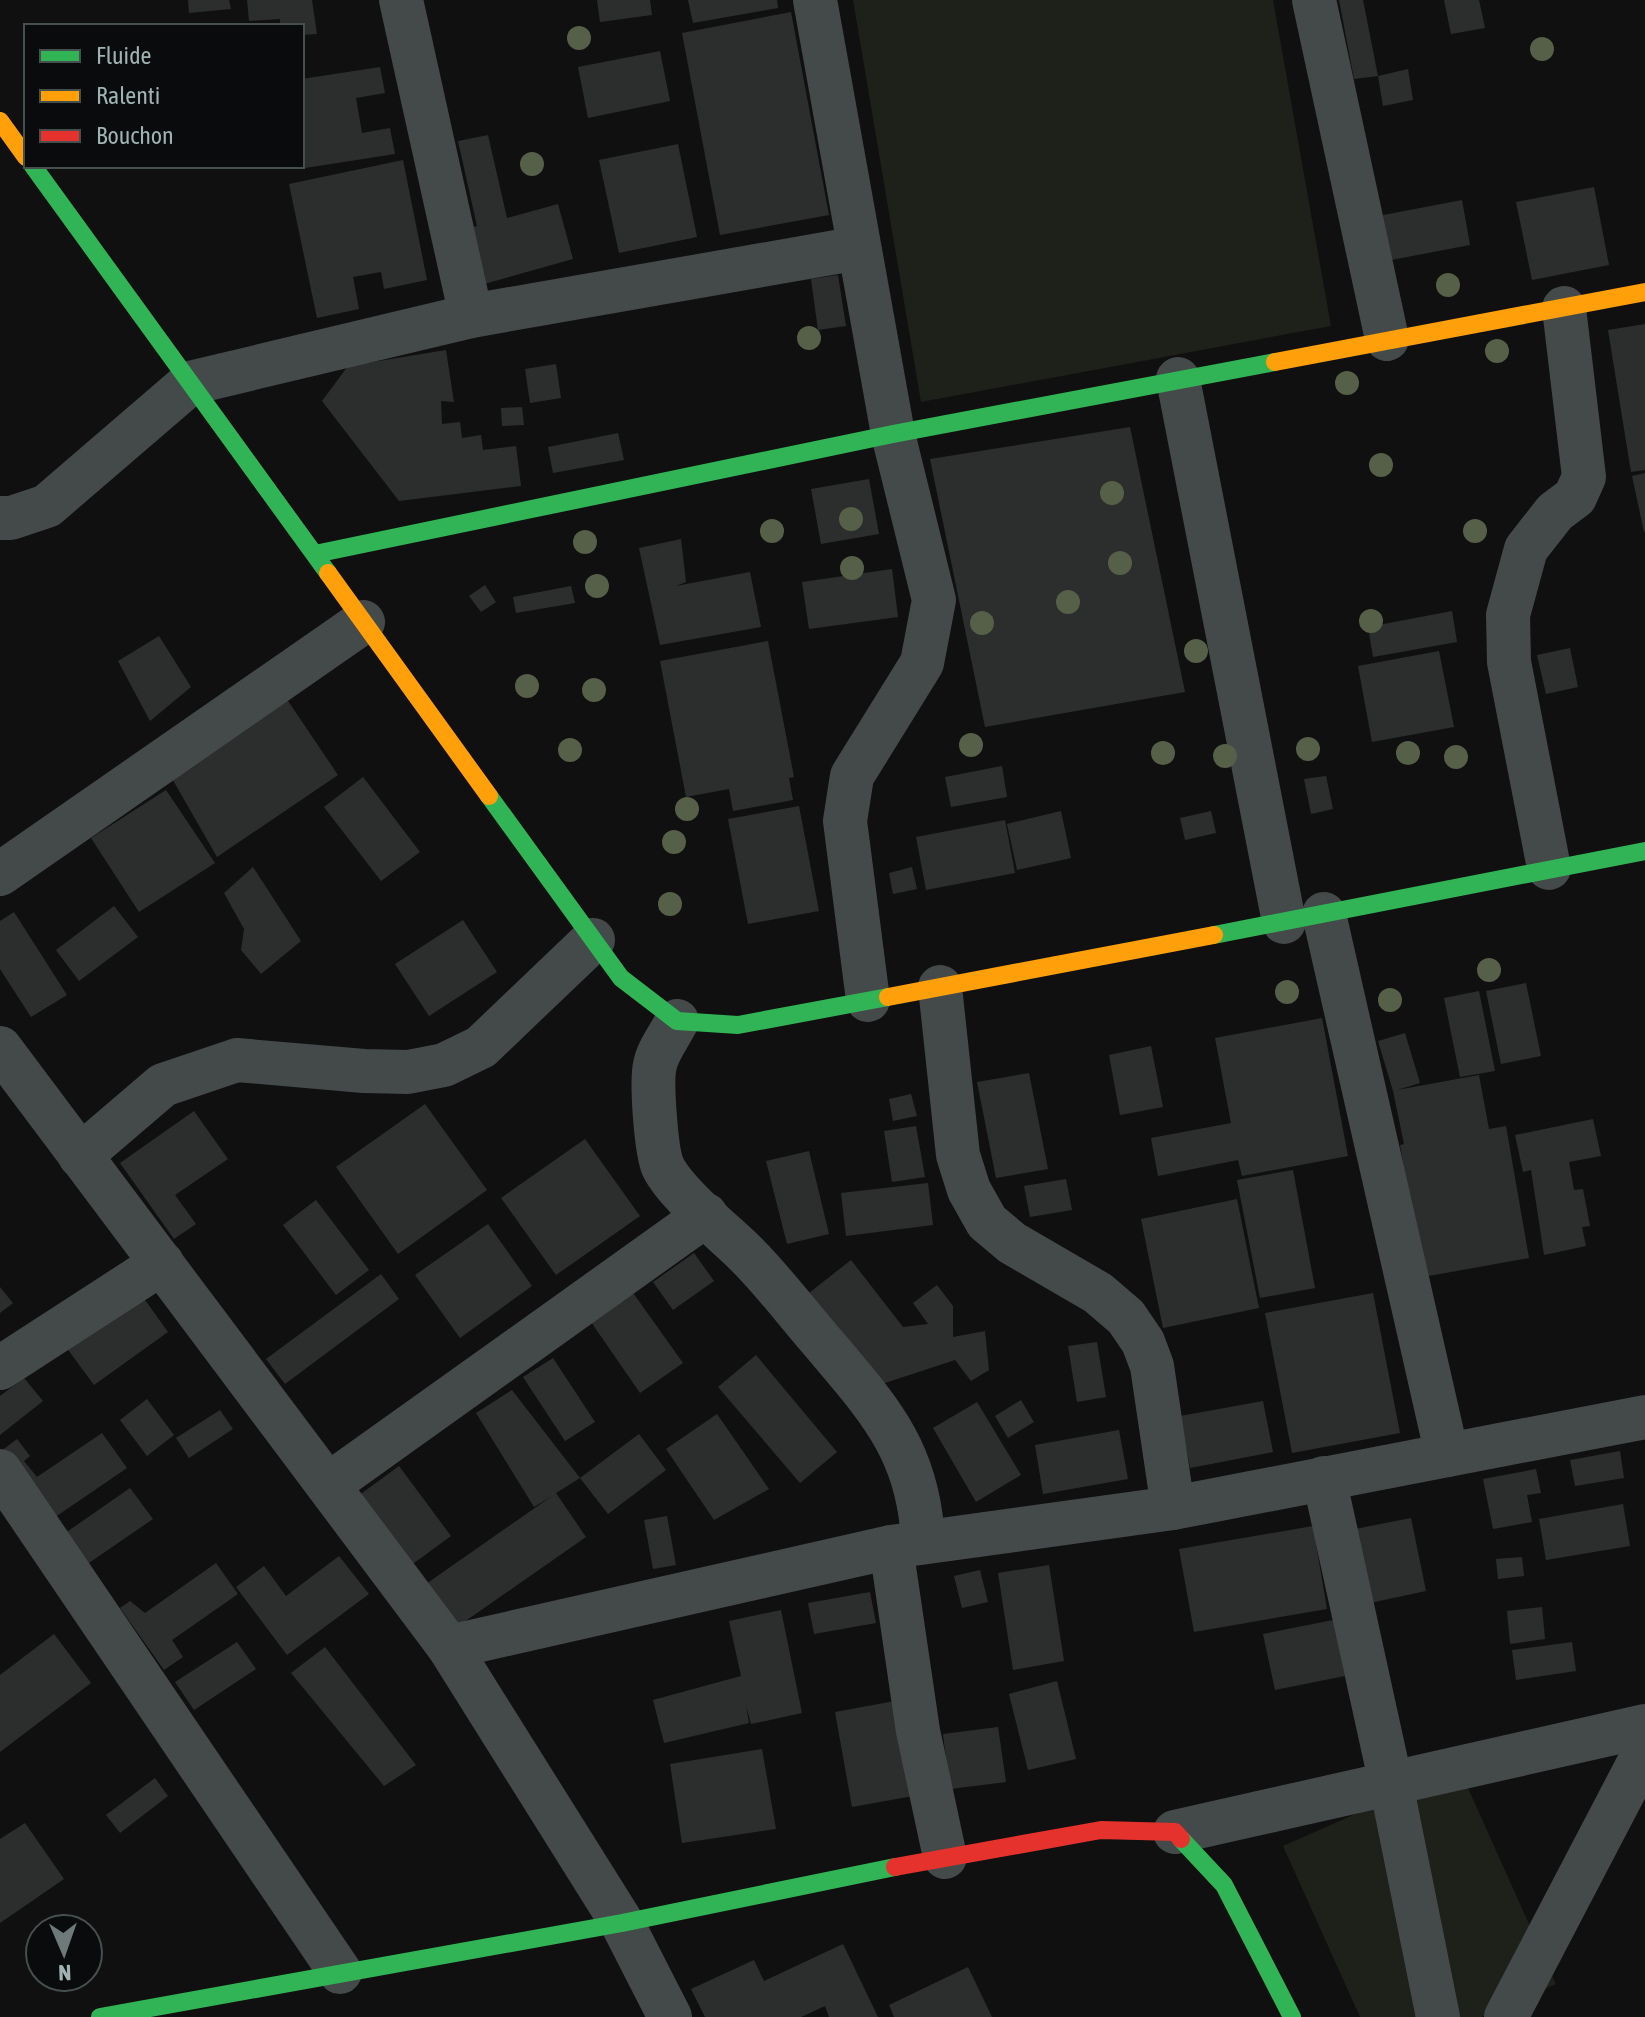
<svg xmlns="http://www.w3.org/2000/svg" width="1645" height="2017" viewBox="0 0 1645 2017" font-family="'Asap Condensed',sans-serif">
<rect width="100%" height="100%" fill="#101010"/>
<!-- green -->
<g fill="#1e201a">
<path d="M853,0H1273L1331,326L921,402Z"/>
<path d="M1459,1768L1556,1984L1481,2017H1360L1283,1846Z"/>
</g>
<!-- building -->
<g fill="#2c2e2e">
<path d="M188,0H229L231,9L189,13Z"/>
<path d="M247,0H312L317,34L302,35V26H280V19L249,21Z"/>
<path d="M597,0H650L652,15L600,22Z"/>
<path d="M688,0H777L778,8L693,23Z"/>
<path d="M1339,0H1363L1378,76L1354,79Z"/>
<path d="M1444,0H1479L1485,28L1451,34Z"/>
<path d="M791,12L829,215L720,235L682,33Z"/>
<path d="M660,51L670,101L588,118L578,67Z"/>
<path d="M380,67L385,93L356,98L362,133L390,128L395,154L299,169L298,166H302V79Z"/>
<path d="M1408,69L1413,100L1383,106L1378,76Z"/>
<path d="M488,135L507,218L558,204L573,259L481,285L465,229L477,226L458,141Z"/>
<path d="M678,144L697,237L619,253L599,160Z"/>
<path d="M403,160L427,280L384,289L381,272L353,277L359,309L317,318L289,184Z"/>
<path d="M1594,187L1609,265L1532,280L1516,202Z"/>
<path d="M1462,200L1470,245L1386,261L1378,216Z"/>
<path d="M838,275L846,326L818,330L811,279Z"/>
<path d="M1645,324V470L1631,472L1608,330Z"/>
<path d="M446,350L454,402L441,401L442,424L460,422L462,438L481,435L483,450L516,446L521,486L399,501L322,401L348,366Z"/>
<path d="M556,364L561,398L530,403L525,369Z"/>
<path d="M522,407L524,425L502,426L501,408Z"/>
<path d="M1130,427L1185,692L985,727L930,459Z"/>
<path d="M618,433L624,460L553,473L548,447Z"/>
<path d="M1645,473V531L1644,532L1632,476Z"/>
<path d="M869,479L879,534L821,544L811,489Z"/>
<path d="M681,539L686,582L676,586L750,572L761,627L660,645L639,548Z"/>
<path d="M892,569L898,617L809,629L802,582Z"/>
<path d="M485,585L496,602L481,612L469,596Z"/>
<path d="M571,586L575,603L516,613L513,597Z"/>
<path d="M1452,611L1457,642L1373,657L1368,627Z"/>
<path d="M159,636L191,687L150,721L118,661Z"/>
<path d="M768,641L794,777L789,778L793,800L733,811L729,789L686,797L660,661Z"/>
<path d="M1570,648L1578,687L1546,694L1537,655Z"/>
<path d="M1439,651L1454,727L1372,742L1358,666Z"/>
<path d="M284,695L338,775L217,857L170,775Z"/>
<path d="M1002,766L1007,797L951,807L945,777Z"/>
<path d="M1326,776L1333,809L1311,814L1304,779Z"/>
<path d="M363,777L420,852L381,881L324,807Z"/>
<path d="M166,790L215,863L139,912L91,838Z"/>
<path d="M799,806L819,911L748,924L728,819Z"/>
<path d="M1061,811L1071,858L1017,870L1007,824Z"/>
<path d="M1211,811L1216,833L1185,840L1180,818Z"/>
<path d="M1005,820L1015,873L926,890L916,837Z"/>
<path d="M253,867L301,941L261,974L241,950L244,929L224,893Z"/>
<path d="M912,867L917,889L893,894L889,873Z"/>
<path d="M114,906L138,937L79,981L56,950Z"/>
<path d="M14,912L67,995L31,1017L0,969V921Z"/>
<path d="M463,920L497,972L429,1016L395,964Z"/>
<path d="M1526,983L1541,1056L1501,1064L1486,991Z"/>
<path d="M1479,991L1495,1071L1460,1077L1444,998Z"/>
<path d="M1322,1018L1348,1156L1242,1176L1238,1160L1158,1176L1151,1138L1231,1123L1215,1038Z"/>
<path d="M1405,1033L1420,1083L1397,1090L1479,1075L1489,1129L1506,1126L1529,1258L1423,1277L1400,1145L1404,1144L1393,1091L1378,1041Z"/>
<path d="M1151,1046L1163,1107L1120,1115L1109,1055Z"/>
<path d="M1029,1073L1048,1169L996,1178L977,1082Z"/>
<path d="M911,1094L917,1116L893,1121L889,1099Z"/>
<path d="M425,1104L487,1190L398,1254L336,1167Z"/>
<path d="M194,1111L228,1159L175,1195L196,1224L174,1239L120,1163Z"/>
<path d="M1593,1119L1601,1156L1569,1162L1574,1190L1583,1189L1590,1226L1582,1227L1586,1246L1544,1255L1531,1170L1523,1172L1515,1135Z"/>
<path d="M916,1126L925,1177L892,1182L884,1131Z"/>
<path d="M585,1139L640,1216L556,1275L501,1198Z"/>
<path d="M809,1151L829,1234L787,1244L766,1161Z"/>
<path d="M1293,1170L1315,1288L1260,1298L1237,1180Z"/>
<path d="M1066,1179L1072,1210L1030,1217L1024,1186Z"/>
<path d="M928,1183L933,1225L846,1236L841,1193Z"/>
<path d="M1237,1199L1259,1308L1163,1328L1141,1219Z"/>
<path d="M316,1200L369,1270L336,1295L283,1225Z"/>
<path d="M488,1224L532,1286L460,1338L415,1275Z"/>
<path d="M694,1253L714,1281L673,1310L653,1282Z"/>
<path d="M851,1260L903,1327L928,1324L913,1303L937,1285L953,1306V1337L985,1331L989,1370L971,1381L955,1360L882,1384L809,1293Z"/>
<path d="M381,1274L399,1299L285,1384L266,1359Z"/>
<path d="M0,1287L13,1303L0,1313Z"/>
<path d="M631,1290L683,1363L640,1393L589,1319Z"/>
<path d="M140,1293L168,1332L94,1385L66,1347Z"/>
<path d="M1373,1293L1400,1433L1292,1453L1265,1313Z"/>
<path d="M1097,1342L1106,1397L1077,1402L1068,1346Z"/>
<path d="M756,1355L837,1452L800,1483L718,1387Z"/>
<path d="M553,1358L595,1422L565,1441L523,1377Z"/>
<path d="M24,1378L43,1401L0,1435V1396Z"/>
<path d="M512,1390L580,1478L556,1493L586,1537L457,1627L426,1584L552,1496L534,1507L476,1413Z"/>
<path d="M147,1399L174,1435L147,1456L120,1420Z"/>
<path d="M1021,1400L1034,1422L1008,1438L995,1416Z"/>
<path d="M1263,1401L1273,1452L1190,1468L1180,1416Z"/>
<path d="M977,1402L1021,1475L976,1502L933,1428Z"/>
<path d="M220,1410L233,1429L189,1458L176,1438Z"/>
<path d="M717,1414L769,1489L714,1520L666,1449Z"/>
<path d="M1119,1430L1128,1479L1043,1494L1035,1445Z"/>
<path d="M102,1433L127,1468L48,1522L0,1452L17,1439L30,1456L24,1461L37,1477Z"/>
<path d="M639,1434L666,1470L608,1514L580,1478Z"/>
<path d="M1620,1451L1624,1478L1575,1486L1570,1460Z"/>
<path d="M399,1466L451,1536L410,1566L358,1496Z"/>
<path d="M1536,1469L1541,1493L1527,1495L1532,1522L1493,1529L1483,1479Z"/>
<path d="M130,1488L153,1519L83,1567L61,1536Z"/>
<path d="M1623,1504L1630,1546L1546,1560L1539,1519Z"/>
<path d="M667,1516L676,1565L653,1569L644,1520Z"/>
<path d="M1411,1518L1426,1591L1370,1603L1355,1529Z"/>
<path d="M1313,1526L1327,1609L1194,1632L1179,1549Z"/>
<path d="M339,1556L369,1594L287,1655L236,1587L264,1566L286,1596Z"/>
<path d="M1522,1557L1524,1576L1498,1579L1496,1559Z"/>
<path d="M216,1563L238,1594L172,1640L183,1657L164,1670L120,1608L130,1601L145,1613Z"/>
<path d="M1049,1565L1064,1661L1013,1670L998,1573Z"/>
<path d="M980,1570L988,1602L962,1608L954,1576Z"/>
<path d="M870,1592L876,1623L814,1634L808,1603Z"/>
<path d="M1542,1607L1545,1639L1510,1644L1507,1611Z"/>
<path d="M781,1610L802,1713L751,1724L746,1705L749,1723L664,1743L653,1700L741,1676L729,1621Z"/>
<path d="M1333,1620L1345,1676L1275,1690L1263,1634Z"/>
<path d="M54,1634L91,1683L0,1752V1675Z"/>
<path d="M237,1642L256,1669L194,1710L175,1682Z"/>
<path d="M1572,1642L1576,1671L1516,1680L1512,1650Z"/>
<path d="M325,1647L416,1765L384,1786L291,1673Z"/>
<path d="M1057,1681L1076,1759L1028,1770L1009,1694Z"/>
<path d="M895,1701L913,1796L852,1807L835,1712Z"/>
<path d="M998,1727L1006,1782L950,1789L943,1734Z"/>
<path d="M762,1749L776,1829L682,1843L670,1764Z"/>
<path d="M155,1778L168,1796L120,1833L106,1815Z"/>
<path d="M25,1823L64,1879L0,1923V1839Z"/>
<path d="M843,1944L878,2017H829L825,2006L801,2017H705L691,1989L754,1960L764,1981Z"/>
<path d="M968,1967L992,2017H894L889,2005Z"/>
</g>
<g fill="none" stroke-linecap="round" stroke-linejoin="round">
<!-- street -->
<g stroke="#444949" stroke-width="44">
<path d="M401,0L471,316"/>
<path d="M815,0L893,434L934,600L922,663L852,776L845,821L868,1000"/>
<path d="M1314,0L1387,339"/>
<path d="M1178,379L1284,922"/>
<path d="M0,518H11L47,506L190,383L471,316L859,248"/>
<path d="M1549,868L1509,662L1508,615L1526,549L1555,512L1575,497L1584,477L1564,308"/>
<path d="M0,874L363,622"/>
<path d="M1324,914L1447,1455"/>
<path d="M940,987L958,1155L969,1190L987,1222L1012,1243L1098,1293L1126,1317L1143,1342L1152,1366L1173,1508"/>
<path d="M677,1021C670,1035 658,1050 655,1065C651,1081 656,1151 663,1167C676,1193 720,1229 742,1250C770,1277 793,1308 818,1337C876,1406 919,1448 923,1542"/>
<path d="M0,1048L449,1647L622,1923L670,2017"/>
<path d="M80,1156L163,1085L237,1060L364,1071L408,1072L444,1065L481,1047L593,940"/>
<path d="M0,1368L162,1263"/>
<path d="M0,1471L340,1972"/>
<path d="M1324,1478L1391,1784L1438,2017"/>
<path d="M328,1485L706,1215"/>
<path d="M891,1547L918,1731L945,1857"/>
<path d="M449,1647L891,1547L1173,1508L1645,1417"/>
<path d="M1175,1832L1645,1726"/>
<path d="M1506,2017L1645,1751"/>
</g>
<!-- fast -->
<g stroke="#30b455" stroke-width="18">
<path d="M33,166L328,573"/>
<path d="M315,554L893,434L1275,362"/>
<path d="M489,796L621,978L677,1021L738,1025L888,997"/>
<path d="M1214,935L1645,851"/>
<path d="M1181,1839L1224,1885L1292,2017"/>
<path d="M100,2017L622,1923L895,1867"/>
</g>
<!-- slow -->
<g stroke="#ff9f0a" stroke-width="18">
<path d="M0,121L26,157"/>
<path d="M1275,362L1645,292"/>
<path d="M328,573L489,796"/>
<path d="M888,997L1214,935"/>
</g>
<!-- jam -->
<path stroke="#e5322d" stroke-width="18" d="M895,1867L1101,1830L1175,1832L1181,1839"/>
</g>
<!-- trees -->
<g fill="#565f48">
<circle cx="579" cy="38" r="12"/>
<circle cx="1542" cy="49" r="12"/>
<circle cx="532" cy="164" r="12"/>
<circle cx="1448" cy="285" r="12"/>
<circle cx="809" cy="338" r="12"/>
<circle cx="1497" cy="351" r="12"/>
<circle cx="1347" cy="383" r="12"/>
<circle cx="1381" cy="465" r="12"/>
<circle cx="1112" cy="493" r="12"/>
<circle cx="851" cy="519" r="12"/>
<circle cx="772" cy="531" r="12"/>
<circle cx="1475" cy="531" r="12"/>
<circle cx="585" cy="542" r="12"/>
<circle cx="1120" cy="563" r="12"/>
<circle cx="852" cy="568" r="12"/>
<circle cx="597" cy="586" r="12"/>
<circle cx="1068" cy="602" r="12"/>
<circle cx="1371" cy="621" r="12"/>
<circle cx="982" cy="623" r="12"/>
<circle cx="1196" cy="651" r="12"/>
<circle cx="527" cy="686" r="12"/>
<circle cx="594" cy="690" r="12"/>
<circle cx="971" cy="745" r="12"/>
<circle cx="1308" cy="749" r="12"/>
<circle cx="570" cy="750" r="12"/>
<circle cx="1163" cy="753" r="12"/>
<circle cx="1408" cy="753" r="12"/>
<circle cx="1225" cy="756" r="12"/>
<circle cx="1456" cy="757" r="12"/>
<circle cx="687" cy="809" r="12"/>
<circle cx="674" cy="842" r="12"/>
<circle cx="670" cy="904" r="12"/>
<circle cx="1489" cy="970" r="12"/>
<circle cx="1287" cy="992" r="12"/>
<circle cx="1390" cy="1000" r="12"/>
</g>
<!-- legend -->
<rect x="24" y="24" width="280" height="144" fill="#0a0b0c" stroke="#464e4e" stroke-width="2"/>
<rect x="40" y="50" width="40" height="12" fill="#30b455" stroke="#464e4e" stroke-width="2"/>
<text x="96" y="64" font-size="24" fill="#9fb3b2">Fluide</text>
<rect x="40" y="90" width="40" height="12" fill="#ff9f0a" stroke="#464e4e" stroke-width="2"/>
<text x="96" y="104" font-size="24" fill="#9fb3b2">Ralenti</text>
<rect x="40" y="130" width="40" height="12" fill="#e5322d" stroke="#464e4e" stroke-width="2"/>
<text x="96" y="144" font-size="24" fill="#9fb3b2">Bouchon</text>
<!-- north arrow -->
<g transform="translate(64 1953) rotate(178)"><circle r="38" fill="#0a0b0c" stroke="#464e4e" stroke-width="2"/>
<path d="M0-6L14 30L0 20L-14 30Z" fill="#6d7a79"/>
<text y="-12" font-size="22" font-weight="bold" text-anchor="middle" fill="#9fb3b2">N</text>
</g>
</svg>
